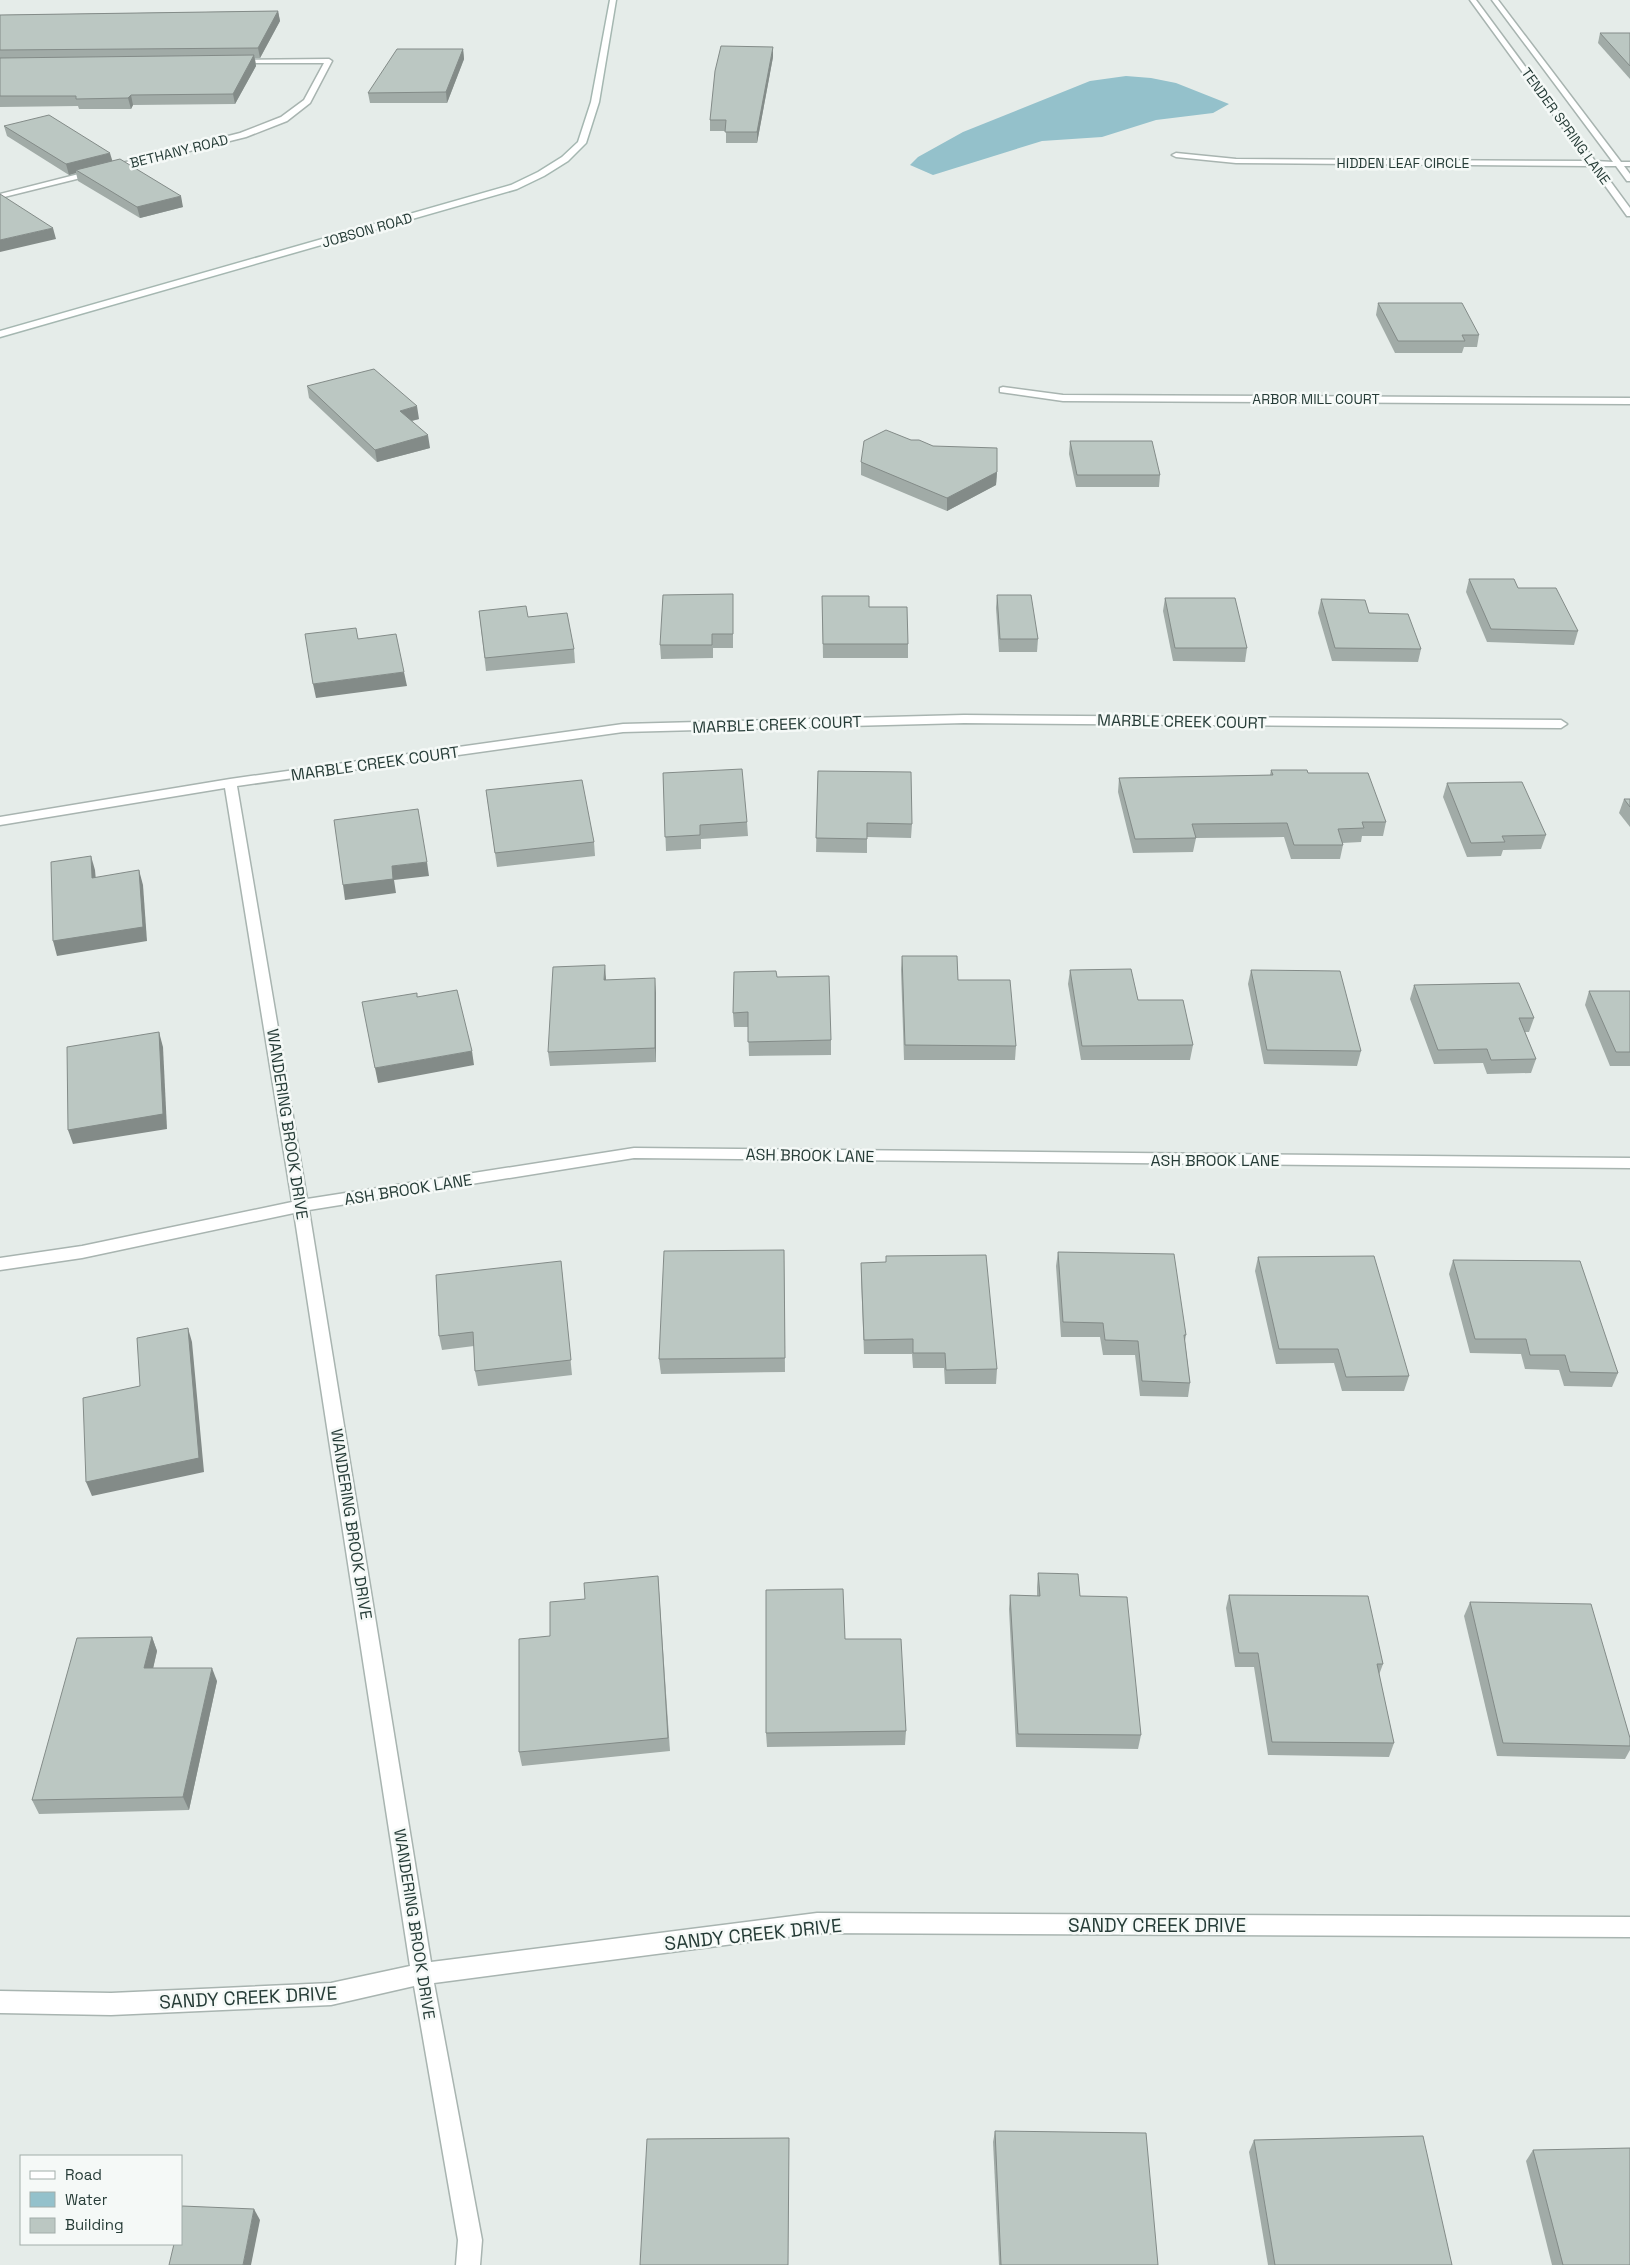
<svg xmlns="http://www.w3.org/2000/svg" width="1630" height="2265" viewBox="0 0 1630 2265" font-family="'Space Grotesk',sans-serif">
<rect width="100%" height="100%" fill="#e5ece9"/>
<!-- water -->
<path fill="#94c1cb" d="M1126,76L1151,78L1176,83L1229,104L1213,113L1156,120L1102,137L1042,141L933,175L910,165L918,157L963,132L1090,81Z"/>
<g fill="none" stroke-linecap="round" stroke-linejoin="round">
<defs>
<g id="street">
<path d="M1470,0H1476L1595,161L1613,162L1492,0H1498L1621,162H1630V166H1624L1630,174V181H1627L1616,166H1599L1630,208V216H1627L1591,166L1236,163L1176,157L1172,155L1176,153L1236,159L1587,161Z"/>
<path d="M329,59L332,61L310,103L287,121L246,137L0,198V194L240,133L281,117L304,100L324,63H236L234,62V60Z"/>
<path d="M1003,387L1063,395L1630,398V404L1063,401L1000,392V388Z"/>
<path d="M964,715L1561,720L1567,724L1561,728L964,723L623,732L237,786L307,1199L634,1148L1630,1158V1168L634,1158L309,1210L431,1962L817,1913L1630,1917V1937L817,1933L434,1983L482,2240L480,2265H456L458,2240L414,1986L331,2005L111,2015L0,2013V1991L111,1993L331,1983L410,1966L294,1213L82,1258L0,1270V1258L82,1246L292,1202L225,788L0,825V817L230,779L623,724Z"/>
</g>
<path id="secondary" d="M610,0H616L599,102L586,143L568,161L544,176L517,189L0,337V331L511,185L538,172L562,157L578,142L591,102Z"/>
</defs>
<!-- street casing -->
<use href="#street" stroke="#a8b4b0" stroke-width="3"/>
<!-- secondary casing -->
<use href="#secondary" stroke="#a5b7b1" stroke-width="3"/>
<!-- street -->
<use href="#street" fill="#fff" fill-rule="evenodd"/>
<!-- secondary -->
<use href="#secondary" fill="#fff" fill-rule="evenodd"/>
</g>
<!-- wall -->
<g fill="#a1aba7">
<path d="M278,11L280,21L260,58H255L256,66L235,104L133,105L131,109H79L78,106L0,107V15Z"/>
<path d="M1600,33H1630V79L1598,43Z"/>
<path d="M463,49L464,59L447,103H370L368,93Z"/>
<path d="M773,57L757,143H726V131H710V120Z"/>
<path d="M4,126L112,161L183,207L140,218L78,181L76,173L69,175L7,136Z"/>
<path d="M1378,303L1479,335L1477,347H1464L1462,353H1395L1376,315Z"/>
<path d="M307,386L419,419L412,421L430,448L377,462L309,398Z"/>
<path d="M911,440L997,472L996,485L947,511L861,475V462Z"/>
<path d="M1070,441L1160,475L1159,487H1076L1069,454Z"/>
<path d="M1469,579L1518,588L1578,631L1574,645L1487,642L1466,592Z"/>
<path d="M997,595L1038,639L1037,652H999L996,608Z"/>
<path d="M822,596L869,607L908,644V658H823Z"/>
<path d="M1165,598L1247,648L1245,662L1173,661L1163,611Z"/>
<path d="M1321,599L1369,613L1421,649L1418,662L1332,661L1318,613Z"/>
<path d="M733,607V648H713V658L661,659L660,645Z"/>
<path d="M479,611L528,617L574,649L575,663L486,671Z"/>
<path d="M1271,770L1308,773L1386,822L1383,836H1362L1361,842L1342,843L1343,845L1340,859H1291L1284,837L1196,838L1193,852L1133,853L1118,792L1119,778L1270,775Z"/>
<path d="M818,771L912,824L911,838L867,837V853L816,852Z"/>
<path d="M663,773L747,822L748,836L701,839V849L666,851Z"/>
<path d="M1447,783L1546,835L1541,849L1503,850L1501,856L1467,857L1443,797Z"/>
<path d="M486,790L594,842L595,856L497,867Z"/>
<path d="M1624,799H1630V827L1619,813Z"/>
<path d="M902,956L958,980L1016,1046L1015,1060H904L901,970Z"/>
<path d="M1070,970L1138,1000L1193,1045L1190,1060H1081L1068,984Z"/>
<path d="M1251,970L1361,1051L1357,1066L1264,1064L1248,984Z"/>
<path d="M777,977L831,1040V1055L749,1056L748,1027H734L733,1013Z"/>
<path d="M606,980L656,993V1062L550,1066L548,1052Z"/>
<path d="M1414,985L1534,1018L1529,1032H1525L1536,1059L1531,1073L1487,1074L1483,1063L1434,1064L1410,999Z"/>
<path d="M1589,991H1630V1066H1610L1585,1005Z"/>
<path d="M784,1250L785,1372L661,1374L659,1359Z"/>
<path d="M1058,1252L1186,1335L1185,1341L1190,1383L1188,1397L1140,1396L1135,1355H1103L1100,1337H1061L1056,1266Z"/>
<path d="M1258,1257L1409,1376L1404,1391H1342L1334,1363L1276,1364L1255,1271Z"/>
<path d="M1453,1260L1618,1373L1612,1387L1564,1386L1559,1370L1525,1369L1521,1354L1470,1353L1449,1274Z"/>
<path d="M561,1261L572,1375L478,1386L475,1371L474,1346L442,1350L439,1336Z"/>
<path d="M861,1263L997,1369L996,1384H945L944,1368H913L912,1354H864L861,1277Z"/>
<path d="M1038,1573L1080,1596L1141,1735L1138,1749L1016,1747L1009,1609L1010,1595L1037,1596V1587Z"/>
<path d="M658,1576L670,1751L522,1766L519,1752L550,1636L585,1599Z"/>
<path d="M1229,1595L1383,1664L1379,1675L1394,1743L1389,1757L1268,1755L1254,1667H1235L1226,1608Z"/>
<path d="M1470,1602L1630,1738V1750L1625,1759L1497,1756L1464,1616Z"/>
<path d="M152,1637L157,1651L153,1668L217,1681L189,1810L39,1814L32,1800Z"/>
<path d="M845,1639L906,1731L905,1745L767,1747L766,1733Z"/>
<path d="M995,2131L1158,2265H999L993,2142Z"/>
<path d="M1254,2140L1452,2265H1268L1249,2152Z"/>
<path d="M1533,2150L1630,2265H1552L1526,2161Z"/>
</g>
<!-- shaded-wall -->
<g fill="#838b88">
<path d="M278,11L280,21L260,58L258,48Z"/>
<path d="M773,47V57L757,143V132Z"/>
<path d="M463,49L464,59L447,103L446,92Z"/>
<path d="M254,55L256,66L235,104L233,94Z"/>
<path d="M131,95L133,105L131,109L128,98Z"/>
<path d="M110,153L113,163L76,170V173L69,175L66,164Z"/>
<path d="M181,196L183,207L140,218L137,207Z"/>
<path d="M53,228L56,239L0,252V240Z"/>
<path d="M417,406L419,419L402,423L400,411Z"/>
<path d="M428,435L430,448L377,462L375,450Z"/>
<path d="M997,472L996,485L947,511V498Z"/>
<path d="M404,672L407,686L316,698L313,684Z"/>
<path d="M91,856L95,870L97,892L92,878Z"/>
<path d="M427,862L429,876L394,880L396,893L345,900L343,885L392,866Z"/>
<path d="M139,870L143,885L147,941L57,956L53,941Z"/>
<path d="M605,965L606,979L605,995L604,980Z"/>
<path d="M655,978L656,993V1062L655,1048Z"/>
<path d="M159,1032L163,1047L167,1129L73,1144L68,1130Z"/>
<path d="M472,1051L474,1065L378,1083L375,1068Z"/>
<path d="M188,1328L192,1342L204,1472L92,1496L86,1482Z"/>
<path d="M152,1637L157,1651L150,1682L144,1668Z"/>
<path d="M212,1668L217,1681L189,1810L183,1797Z"/>
<path d="M254,2209L260,2220L251,2265H243Z"/>
</g>
<!-- building -->
<g fill="#bbc7c2" stroke="#838b88">
<path d="M278,11L258,48L0,50V15Z"/>
<path d="M1600,33H1630V66Z"/>
<path d="M721,46L773,47L757,132H725L726,120H710L715,71Z"/>
<path d="M397,49H463L446,92L368,93Z"/>
<path d="M254,55L233,94L131,95L128,98L76,99V96H0V58Z"/>
<path d="M49,115L110,153L66,164L4,126Z"/>
<path d="M120,159L181,196L137,207L76,170Z"/>
<path d="M0,194L53,228L0,240Z"/>
<path d="M1378,303H1462L1479,335H1462L1465,341H1398Z"/>
<path d="M374,369L417,406L400,411L428,435L375,450L307,386Z"/>
<path d="M886,430L911,440H919L933,446L997,448V472L947,498L861,462L864,441Z"/>
<path d="M1070,441H1152L1160,475H1077Z"/>
<path d="M1469,579H1514L1518,588H1556L1578,631L1491,629Z"/>
<path d="M733,594V634H712V645H660L663,595Z"/>
<path d="M997,595H1031L1038,639H1000Z"/>
<path d="M822,596H869V607H907L908,644H823Z"/>
<path d="M1165,598H1235L1247,648H1175Z"/>
<path d="M1321,599L1365,600L1369,613L1408,614L1421,649L1335,648Z"/>
<path d="M526,606L528,617L567,613L574,649L485,658L479,611Z"/>
<path d="M356,628L358,639L396,634L404,672L313,684L305,634Z"/>
<path d="M742,769L747,822L700,825V835L665,837L663,773Z"/>
<path d="M1271,770H1307L1308,773H1368L1386,822H1362L1364,828L1338,829L1343,845H1294L1287,823L1192,824L1196,838L1135,839L1119,778L1273,775Z"/>
<path d="M818,771L911,772L912,824L867,823V839L816,838Z"/>
<path d="M582,780L594,842L495,853L486,790Z"/>
<path d="M1522,782L1546,835L1502,836L1505,842L1471,843L1447,783Z"/>
<path d="M1624,799H1630V807Z"/>
<path d="M418,809L427,862L392,866L393,879L343,885L334,820Z"/>
<path d="M91,856L92,878L139,870L143,927L53,941L51,862Z"/>
<path d="M902,956H957L958,980H1010L1016,1046L905,1045Z"/>
<path d="M605,965L604,980L655,978V1048L548,1052L553,967Z"/>
<path d="M1131,969L1138,1000H1183L1193,1045L1082,1046L1070,970Z"/>
<path d="M1251,970L1340,971L1361,1051L1267,1050Z"/>
<path d="M776,971L777,977L829,976L831,1040L748,1042V1012L733,1013L734,972Z"/>
<path d="M1519,983L1534,1018H1519L1536,1059L1491,1060L1487,1049L1438,1050L1414,985Z"/>
<path d="M457,990L472,1051L375,1068L362,1002L417,993V997Z"/>
<path d="M1589,991H1630V1052H1616Z"/>
<path d="M159,1032L163,1114L68,1130L67,1047Z"/>
<path d="M784,1250L785,1358L659,1359L664,1251Z"/>
<path d="M1058,1252L1174,1254L1186,1335H1184L1190,1383L1142,1381L1138,1341L1105,1340L1103,1323L1063,1322Z"/>
<path d="M986,1255L997,1369L946,1370L945,1353H913V1339L864,1340L861,1263L886,1262V1256Z"/>
<path d="M1374,1256L1409,1376L1346,1377L1338,1349H1279L1258,1257Z"/>
<path d="M1453,1260L1580,1261L1618,1373L1570,1372L1565,1355H1530L1526,1339H1475Z"/>
<path d="M561,1261L571,1360L475,1371L473,1332L439,1336L436,1275Z"/>
<path d="M188,1328L199,1458L86,1482L83,1398L140,1386L137,1338Z"/>
<path d="M1038,1573L1078,1574L1080,1596L1127,1597L1141,1735L1018,1734L1010,1595L1040,1596Z"/>
<path d="M658,1576L668,1738L519,1752V1639L550,1636V1602L585,1599L584,1583Z"/>
<path d="M843,1589L845,1639H901L906,1731L766,1733V1590Z"/>
<path d="M1229,1595L1368,1596L1383,1664H1377L1394,1743L1272,1742L1258,1653H1239Z"/>
<path d="M1470,1602L1591,1604L1630,1738V1746L1503,1743Z"/>
<path d="M152,1637L144,1668H212L183,1797L32,1800L77,1638Z"/>
<path d="M995,2131L1146,2133L1158,2265H1001Z"/>
<path d="M1423,2136L1452,2265H1275L1254,2140Z"/>
<path d="M789,2138L788,2265H640L647,2139Z"/>
<path d="M1630,2148V2265H1563L1533,2150Z"/>
<path d="M182,2206L254,2209L243,2265H169L174,2244H181V2211Z"/>
</g>
<g text-anchor="middle" stroke-width="5" stroke-linejoin="round" paint-order="stroke">
<!-- far-street labels -->
<g font-size="14" fill="#263c37" stroke="#f5f9f7">
<text transform="translate(1566 126) rotate(54)" y="5">TENDER SPRING LANE</text>
<text transform="translate(179 151) rotate(-14)" y="5">BETHANY ROAD</text>
<text x="1403" y="168">HIDDEN LEAF CIRCLE</text>
<text transform="translate(367 230) rotate(-16)" y="5">JOBSON ROAD</text>
<text x="1316" y="404">ARBOR MILL COURT</text>
</g>
<!-- street labels -->
<g font-size="16" fill="#263c37" stroke="#f5f9f7">
<text transform="translate(1182 721) rotate(1)" y="6">MARBLE CREEK COURT</text>
<text transform="translate(777 724) rotate(-2)" y="6">MARBLE CREEK COURT</text>
<text transform="translate(375 763) rotate(-8)" y="6">MARBLE CREEK COURT</text>
<text transform="translate(288 1124) rotate(81)" y="6">WANDERING BROOK DRIVE</text>
<text transform="translate(810 1155) rotate(1)" y="6">ASH BROOK LANE</text>
<text x="1215" y="1166">ASH BROOK LANE</text>
<text transform="translate(408 1189) rotate(-9)" y="6">ASH BROOK LANE</text>
<text transform="translate(352 1524) rotate(81)" y="6">WANDERING BROOK DRIVE</text>
<text transform="translate(415 1924) rotate(81)" y="6">WANDERING BROOK DRIVE</text>
</g>
<!-- near-street labels -->
<g font-size="19" fill="#263c37" stroke="#f5f9f7">
<text x="1157" y="1932">SANDY CREEK DRIVE</text>
<text transform="translate(753 1934) rotate(-6)" y="7">SANDY CREEK DRIVE</text>
<text transform="translate(248 1997) rotate(-3)" y="7">SANDY CREEK DRIVE</text>
</g>
</g>
<!-- legend -->
<rect x="20" y="2155" width="162" height="90" fill="#f5f9f7" stroke="#a2adaa"/>
<rect x="30" y="2171" width="25" height="8" fill="#ffffff" stroke="#a2adaa"/>
<text x="65" y="2180" font-size="15" fill="#263c37">Road</text>
<rect x="30" y="2192" width="25" height="15" fill="#94c1cb" stroke="#a2adaa"/>
<text x="65" y="2205" font-size="15" fill="#263c37">Water</text>
<rect x="30" y="2218" width="25" height="15" fill="#bbc7c2" stroke="#a2adaa"/>
<text x="65" y="2230" font-size="15" fill="#263c37">Building</text>
</svg>
